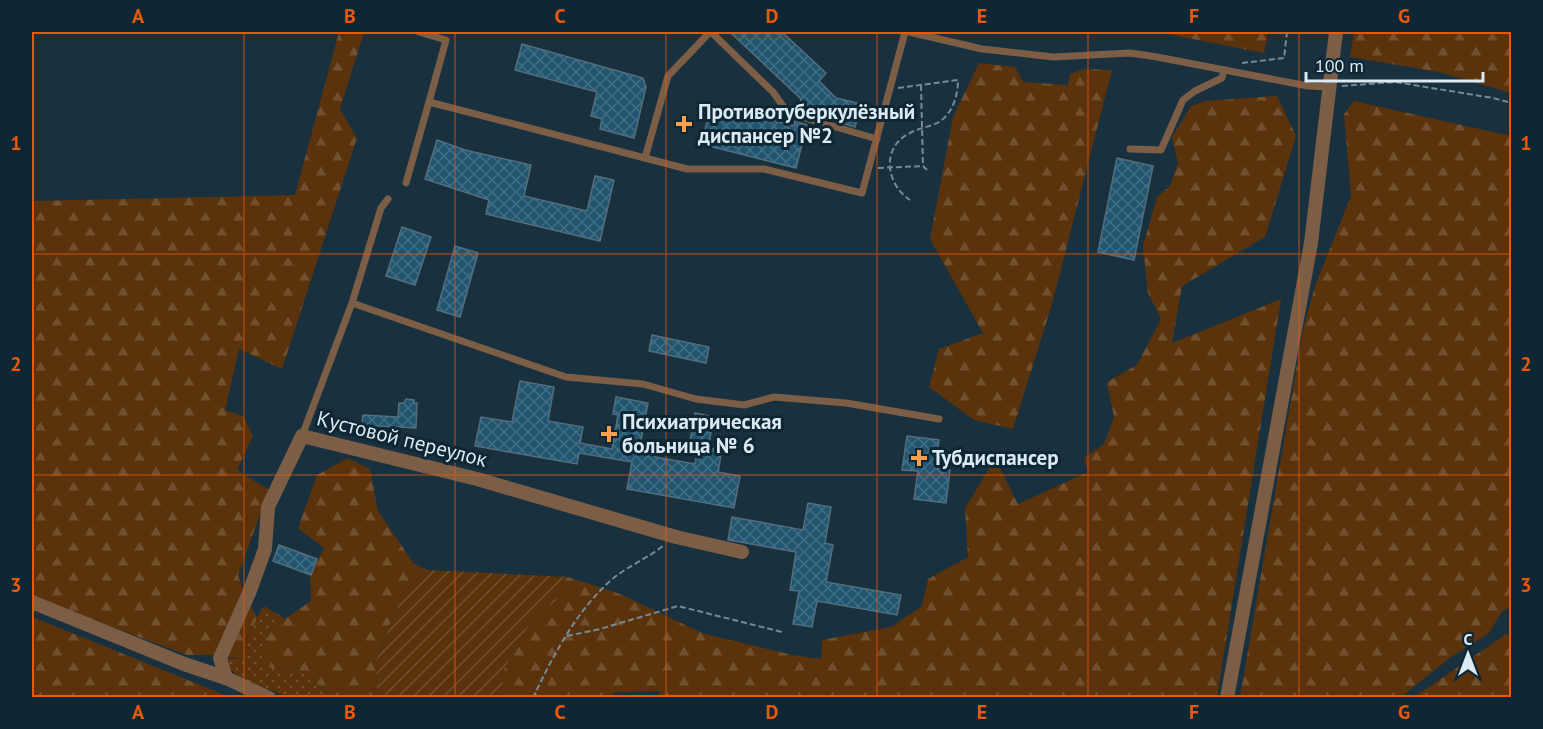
<svg xmlns="http://www.w3.org/2000/svg" width="1543" height="729" viewBox="0 0 1543 729" font-family="'PT Sans',sans-serif">
<defs>
<pattern id="grass-dots" width="8" height="8" patternUnits="userSpaceOnUse" patternTransform="scale(1.5)"><rect width="8" height="8" fill="#5a320b"/><path d="M2 2h.1M6 6h.1" fill="none" stroke="#71502f" stroke-width="1.8" stroke-linecap="round"/></pattern>
<pattern id="forest-firs" width="22" height="20" patternUnits="userSpaceOnUse" patternTransform="scale(1.5)"><rect width="22" height="20" fill="#5a320b"/><path d="M5 1l3.5 6h-7zM16 11l3.5 6h-7z" fill="#71502f"/></pattern>
<pattern id="garden-furrows" width="10" height="10" patternUnits="userSpaceOnUse" patternTransform="scale(1.5)"><rect width="10" height="10" fill="#5a320b"/><path d="M-1 1l2-2M0 10L10 0M9 11l2-2" fill="none" stroke="#71502f"/></pattern>
<pattern id="building-cross-hatch" width="8" height="8" patternUnits="userSpaceOnUse" patternTransform="scale(1.5)"><rect width="8" height="8" fill="#225570"/><path d="M0 0l8 8M0 8l8-8" fill="none" stroke="#426e85"/></pattern>
</defs>
<rect width="100%" height="100%" fill="#19313e"/>
<!-- grass -->
<path fill="url(#grass-dots)" d="M264,606L285,619L270,629L261,666L303,672L333,697H288L238,677L220,658L242,659L257,617Z"/>
<!-- forest -->
<g fill="url(#forest-firs)">
<path d="M339,32H364L340,109L357,138L282,369L239,349L225,410L243,416L253,436L237,470L269,490L238,575L245,596L257,617L242,659L215,655H187L32,597V201L295,195Z"/>
<path d="M1157,32H1268L1264,53Z"/>
<path d="M1354,32H1511V93L1439,72L1350,57Z"/>
<path d="M979,63L1015,67L1023,82L1068,85L1070,74L1084,69L1112,70L1052,304L1013,429L974,420L929,387L939,349L983,333L930,239L953,117Z"/>
<path d="M1277,96L1296,136L1265,237L1182,286L1172,343L1281,299L1217,697L660,698L659,691L615,692L609,698H504L502,673L537,611L556,602L557,587L568,577L620,594L702,633L792,655L821,659L822,640L891,627L922,606L928,579L968,557L965,508L995,459L1018,504L1088,472L1084,458L1104,444L1114,417L1107,382L1137,365L1161,319L1148,293L1143,246L1157,197L1170,186L1178,163L1172,137L1191,106L1206,101Z"/>
<path d="M1354,101L1511,136V607L1502,611L1489,633L1451,657L1401,697H1240L1303,330L1315,286L1351,196L1344,114Z"/>
<path d="M348,458L370,469L378,511L414,564L428,570L403,593L376,659L377,697H333L303,672L260,666L270,629L311,601L310,575L324,548L298,528L317,475Z"/>
<path d="M32,617L220,693L227,697H32Z"/>
<path d="M1505,635H1511V697H1414Z"/>
</g>
<!-- garden -->
<path fill="url(#garden-furrows)" d="M428,570L568,577L557,587L556,602L537,611L502,673L504,697H377L376,660L403,593Z"/>
<!-- building -->
<g fill="url(#building-cross-hatch)" stroke="#546e7d" stroke-width="1.5">
<path d="M730,32H782L826,73L819,81L836,98L861,104L855,127L798,110L801,99Z"/>
<path d="M522,44L643,78L646,87L634,138L600,129L602,119L591,116L597,92L515,70Z"/>
<path d="M712,105L794,126L795,121L807,125L796,168L701,144Z"/>
<path d="M437,140L465,150L531,165L524,196L587,211L595,176L614,180L600,241L486,214L489,200L425,179Z"/>
<path d="M1117,158L1153,166L1134,260L1098,252Z"/>
<path d="M402,227L431,237L415,285L386,276Z"/>
<path d="M455,246L478,253L460,317L437,310Z"/>
<path d="M652,335L709,347L706,363L649,351Z"/>
<path d="M520,381L554,387L548,421L583,427L580,443L612,449L618,415L613,414L616,397L648,403L639,450L656,453L655,457L695,464L699,443L690,441L695,413L714,417L708,448L722,450L718,472L740,476L734,508L627,489L632,462L579,453L577,464L475,446L481,417L512,422Z"/>
<path d="M406,399L414,400V403H417L416,428L362,425L363,415L398,417L399,403H404Z"/>
<path d="M907,436L939,440L935,468L950,470L946,503L914,499L918,471L902,470Z"/>
<path d="M808,503L831,507L825,543L833,545L826,582L901,595L897,615L817,601L812,627L793,624L799,591L790,590L796,552L728,540L732,517L803,530Z"/>
<path d="M279,545L317,559L311,575L273,561Z"/>
</g>
<g fill="none" stroke-linecap="round" stroke-linejoin="round">
<!-- path -->
<g stroke="#768994" stroke-width="2" stroke-dasharray="6 3" stroke-linecap="butt">
<path d="M1242,63L1284,58L1287,32"/>
<path d="M921,85L923,166"/>
<path d="M1342,86L1395,82L1493,98L1512,103"/>
<path d="M898,88L958,80C958,95 953,113 939,122C930,127 918,128 908,134C881,149 886,184 910,200"/>
<path d="M878,168L923,166L927,170"/>
<path d="M567,636L600,629L678,606L782,632"/>
<path d="M533,698C553,655 579,606 616,576C631,565 649,557 663,546"/>
</g>
<!-- lane -->
<g stroke="#7c5e47" stroke-width="7">
<path d="M419,32L446,40L429,102"/>
<path d="M711,32L773,92L788,113L877,139"/>
<path d="M909,32L982,49L1053,57L1130,53L1157,57L1308,86L1330,87"/>
<path d="M1130,149L1161,150L1183,100L1195,91L1222,78L1224,70"/>
<path d="M645,158L687,169H764L862,193L905,32"/>
<path d="M406,183L429,102L645,158L668,76L710,32"/>
<path d="M352,303L381,208L388,199"/>
<path d="M302,436L352,303L566,377L643,384L696,399L744,405L774,397L846,403L939,419"/>
</g>
<!-- street -->
<g stroke="#7c5e47" stroke-width="14">
<path d="M32,602L184,664L226,678L269,698"/>
<path d="M226,678L220,658L249,593L265,549L268,507L302,436L477,479L676,537L742,552"/>
<path d="M1227,698L1311,243L1336,32"/>
</g>
</g>
<!-- grid -->
<path fill="none" stroke="#e8590c" stroke-width="1.5" stroke-opacity="0.55" d="M244,32V698M455,32V698M666,32V698M877,32V698M1088,32V698M1299,32V698M32,254H1512M32,475H1512"/>
<!-- markers -->
<g fill="#fa9f4e" stroke="#0f2734" stroke-width="2">
<path d="M681 115h6v6h6v6h-6v6h-6v-6h-6v-6h6z"/>
<path d="M606 425h6v6h6v6h-6v6h-6v-6h-6v-6h6z"/>
<path d="M916 449h6v6h6v6h-6v6h-6v-6h-6v-6h6z"/>
</g>
<g text-anchor="middle" stroke-width="6" stroke-linejoin="round" paint-order="stroke">
<!-- poi labels -->
<g font-size="21" font-weight="bold" fill="#dbeaf3" stroke="#0f2734" text-anchor="start">
<text x="698" y="119">Противотуберкулёзный<tspan x="698" dy="24">диспансер №2</tspan></text>
<text x="622" y="429">Психиатрическая<tspan x="622" dy="24">больница № 6</tspan></text>
<text x="932" y="465">Тубдиспансер</text>
</g>
<!-- street labels -->
<g font-size="21" fill="#dbeaf3" stroke="#0f2734">
<text transform="translate(402 439) rotate(14)" y="7">Кустовой переулок</text>
</g>
</g>
<!-- border -->
<rect width="1543" height="729" fill="none" stroke="#0f2734" stroke-width="66"/>
<!-- north arrow -->
<g transform="translate(1468 654)" stroke="#0f2734" stroke-width="4.5" paint-order="stroke">
<path d="M0-4.5L10 22L0 15L-10 22Z" fill="#dbeaf3"/>
<text y="-9" font-size="16" font-weight="bold" text-anchor="middle" fill="#dbeaf3">С</text>
</g>
<!-- scale -->
<path d="M1306 72v9h177v-9" fill="none" stroke="#dbeaf3" stroke-width="3"/>
<text x="1315" y="72" font-size="18" fill="#dbeaf3" stroke="#0f2734" stroke-width="4.5" paint-order="stroke">100 m</text>
<rect x="33" y="33" width="1477" height="663" fill="none" stroke="#e8590c" stroke-width="2"/>
<g font-size="20" text-anchor="middle" font-weight="bold" fill="#e8590c">
<text x="138" y="23">A</text>
<text x="350" y="23">B</text>
<text x="560" y="23">C</text>
<text x="772" y="23">D</text>
<text x="982" y="23">E</text>
<text x="1194" y="23">F</text>
<text x="1404" y="23">G</text>
<text x="16" y="150">1</text>
<text x="1526" y="150">1</text>
<text x="16" y="371">2</text>
<text x="1526" y="371">2</text>
<text x="16" y="592">3</text>
<text x="1526" y="592">3</text>
<text x="138" y="719">A</text>
<text x="350" y="719">B</text>
<text x="560" y="719">C</text>
<text x="772" y="719">D</text>
<text x="982" y="719">E</text>
<text x="1194" y="719">F</text>
<text x="1404" y="719">G</text>
</g>
</svg>
